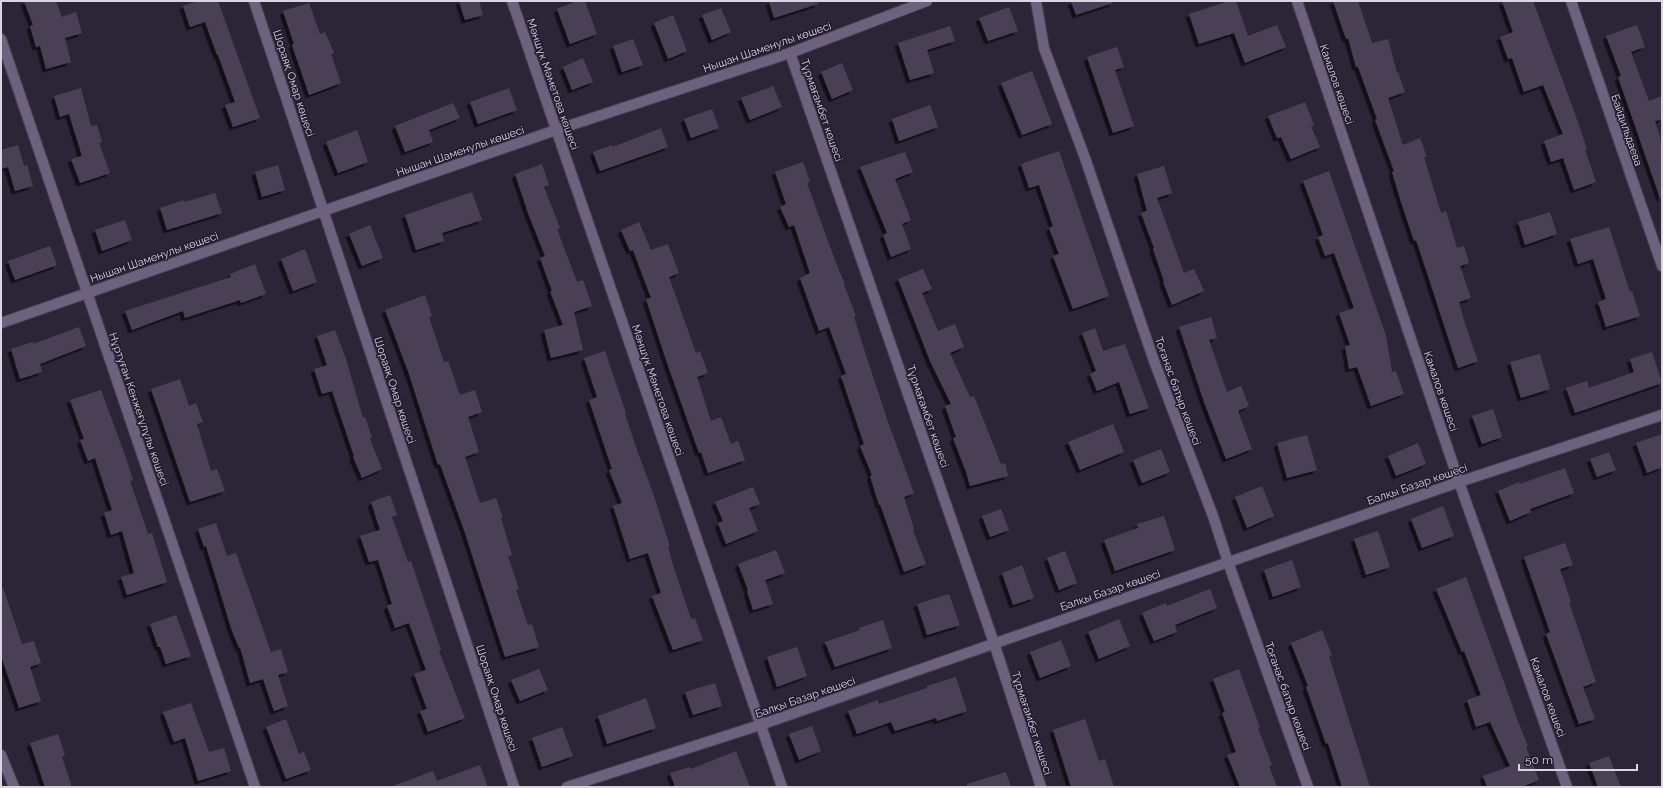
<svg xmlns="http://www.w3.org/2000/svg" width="1663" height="788" viewBox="0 0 1663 788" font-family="Raleway,sans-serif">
<defs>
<filter id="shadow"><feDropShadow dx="-3.5" dy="3.5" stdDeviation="0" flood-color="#0009"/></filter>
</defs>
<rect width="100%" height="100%" fill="#2c2538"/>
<!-- building -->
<g fill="#494157" filter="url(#shadow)">
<path d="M24,1H56L62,17L76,12L82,33L65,38L71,62L46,69L40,46L36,47L30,26L33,25Z"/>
<path d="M198,1H218L260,118L233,127L225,105L235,102L218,55H217L205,22L190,27L183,6Z"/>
<path d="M459,1H479L483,15L465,20Z"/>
<path d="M577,1H585L597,34L570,44L557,9Z"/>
<path d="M769,1H817L818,4L774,18Z"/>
<path d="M1071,1H1112L1113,3L1076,15Z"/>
<path d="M1229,1H1236L1248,36L1277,25L1286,47L1245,63L1234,33L1199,44L1189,14Z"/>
<path d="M1333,1H1358L1372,43L1388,39L1397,73L1398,72L1405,92L1388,98L1403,145L1420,138L1427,157H1424L1441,213L1446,211L1457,248L1464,246L1469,263L1460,266L1471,298L1459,302L1465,324L1478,361L1458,368L1428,276L1416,240L1414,241L1401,202L1392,172L1394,171L1375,120L1377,119L1358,67H1356L1348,38L1346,39Z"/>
<path d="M1502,1H1533L1574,111L1587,149L1585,150L1596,182L1574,190L1563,158L1551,162L1544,141L1563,134L1543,85L1524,92L1512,58L1508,59L1500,37L1513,32Z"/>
<path d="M309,3L320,34L325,32L334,53L331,54L341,83L309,95L292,45L294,44L283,11Z"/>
<path d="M1009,7L1018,31L988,41L979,18Z"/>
<path d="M721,8L731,32L712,40L702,15Z"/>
<path d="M673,15L687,51L668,59L654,23Z"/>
<path d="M1637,25L1645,47L1631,52L1649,101L1662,96V119L1655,121L1662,143V198H1660L1618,77L1621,76L1606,36Z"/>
<path d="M950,26L955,41L927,50L934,73L910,80L898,43Z"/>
<path d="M633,39L643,65L622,72L613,46Z"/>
<path d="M1117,47L1124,67L1115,70L1134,126L1113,133L1087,57Z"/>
<path d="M583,58L593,82L572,90L563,67Z"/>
<path d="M842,63L853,90L832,99L821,72Z"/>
<path d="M1032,71L1052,124L1022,135L1001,83Z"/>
<path d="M773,86L782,107L750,120L741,98Z"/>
<path d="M81,88L91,126L97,125L102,142L99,143L110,173L80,183L71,159L82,156L69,114L60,117L54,96Z"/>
<path d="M509,88L517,110L478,124L470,102Z"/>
<path d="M1305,102L1314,125L1311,126L1320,147L1291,159L1281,137L1277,138L1268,116Z"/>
<path d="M453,103L460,118L429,130L433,142L405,152L395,126Z"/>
<path d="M930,105L938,127L899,141L892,119Z"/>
<path d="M712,109L719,128L691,138L684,119Z"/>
<path d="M661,128L668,147L600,171L593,152L612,145L613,147Z"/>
<path d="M357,130L368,162L338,173L326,142Z"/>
<path d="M18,145L24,166L27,165L33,186L15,191L8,167L1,169V150Z"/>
<path d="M1059,151L1109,296L1073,309L1053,256L1059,254L1049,228L1053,226L1039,185L1029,188L1021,164Z"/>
<path d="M905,152L913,172L895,179L911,220L902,224L911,249L891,257L883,235L887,233L860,167Z"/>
<path d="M803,162L810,182L807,183L836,263L845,284L844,285L856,316L854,317L864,349L888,422L914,493L904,497L914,529L913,530L926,564L904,572L880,504L879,505L870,476L872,475L860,446L864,444L841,376L846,374L829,327L819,331L800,278L810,273L794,225L789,227L780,207L786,204L775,172Z"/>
<path d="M542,164L549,185L544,187L560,228L557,229L577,282L583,280L592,306L574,312L583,350L551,358L544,330L563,325L550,291H552L540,258L545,256L528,213L515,174Z"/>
<path d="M278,165L285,190L262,197L255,172Z"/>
<path d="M1164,166L1172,193L1157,198L1184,273L1194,269L1204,291L1172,305L1163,282L1164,281L1153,249L1154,248L1141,213L1147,211L1137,174Z"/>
<path d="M1329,171L1386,336L1392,372L1396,371L1404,394L1371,406L1357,367L1349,369L1345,346L1350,345L1339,313L1354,308L1334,253L1325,256L1318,237L1323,235L1303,181Z"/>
<path d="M472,192L482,220L442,233L444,241L416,250L405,215Z"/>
<path d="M215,193L222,213L167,230L160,208L184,200L185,202Z"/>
<path d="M1550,212L1557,234L1525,245L1518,222Z"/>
<path d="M125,220L132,240L102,251L95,230Z"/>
<path d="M639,222L651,250L668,244L679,273L669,277L696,353L700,351L708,373L697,377L711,421L721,417L731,444L738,441L745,460L708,473L701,452L699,453L667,363L646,299L651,298L633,250L630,251L621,230Z"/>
<path d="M370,225L383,258L362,266L349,234Z"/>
<path d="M1609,227L1630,292L1632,291L1640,316L1606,327L1598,302L1606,299L1593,259L1578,264L1570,239Z"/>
<path d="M50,246L57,265L15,280L8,261Z"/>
<path d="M305,249L317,282L293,291L281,259Z"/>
<path d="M255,264L266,294L241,303L240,300L185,318L183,311L132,330L125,311L231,277L230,274Z"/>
<path d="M923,269L932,289L922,293L938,331L955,324L964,347L950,353L970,397L974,396L1001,464L1005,463L1008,476L970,486L966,472L953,438L956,437L945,406L951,404L930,361L898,279Z"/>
<path d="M425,295L432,316L429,317L444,362L448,361L460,395L475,390L482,412L468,417L479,452L465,457L480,503L496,498L503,518H501L512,555L508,556L519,589L516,590L528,625L532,624L539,647L505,657L464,530L440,464L438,465L409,374L385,310Z"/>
<path d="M1211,317L1217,338L1209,340L1227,392L1241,386L1249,406L1238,411L1252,449L1226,459L1204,402L1179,327Z"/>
<path d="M79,327L86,346L40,364L42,372L20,379L11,349L33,342V344Z"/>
<path d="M1095,328L1103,351L1125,344L1149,408L1130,414L1119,382L1097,391L1090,374L1096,371L1082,333Z"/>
<path d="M335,330L346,359L363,418L365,417L372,438L370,439L382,469L362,478L353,457L354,456L332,391L322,394L314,369L327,365L317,336Z"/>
<path d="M605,351L626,413L625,414L638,453L653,493L670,546L668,547L673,565L691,619L695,618L703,640L673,650L652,596L661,593L648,553L630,559L613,506L622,503L609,470L612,469L589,400L597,397L584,358Z"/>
<path d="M1652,352L1662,383L1575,413L1566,388L1587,381L1589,388L1634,372L1630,359Z"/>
<path d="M1540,354L1550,389L1521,398L1510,362Z"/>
<path d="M180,379L189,406L196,403L203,422L197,424L211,471L217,469L225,491L190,502L151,389Z"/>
<path d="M101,390L126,458L133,480L130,481L148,534L152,533L167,582L127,595L121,577L134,573L122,531L111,535L104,513L112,510L95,458L88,461L80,440L84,439L70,400Z"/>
<path d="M1493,409L1502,437L1482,444L1472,416Z"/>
<path d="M1113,424L1124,452L1080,470L1068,442Z"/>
<path d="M1662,434V467L1647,473L1636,443Z"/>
<path d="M1307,435L1317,470L1287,478L1277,443Z"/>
<path d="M1418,443L1426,464L1396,476L1388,456Z"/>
<path d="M1161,449L1170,472L1142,483L1133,460Z"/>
<path d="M1609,452L1616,470L1597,477L1590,459Z"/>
<path d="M1565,468L1574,493L1530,509L1531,512L1510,521L1498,491L1519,482L1520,484Z"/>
<path d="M1262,486L1274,516L1247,528L1235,497Z"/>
<path d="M753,487L760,504L749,508L758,531L726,544L718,523L723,521L715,502Z"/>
<path d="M390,495L397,515L392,517L408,562L411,561L441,650L439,651L465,718L428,732L420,711L427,709L414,674L426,670L409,623L395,628L387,606L392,604L378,560L369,562L360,536L380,530L371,502Z"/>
<path d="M1443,506L1454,536L1422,548L1411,519Z"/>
<path d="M1001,509L1009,530L990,537L982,516Z"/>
<path d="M1164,516L1175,550L1115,571L1104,540L1138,528L1137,524Z"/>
<path d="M216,523L227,556L236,553L271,652L281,649L288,672L278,675L288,706L274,711L263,679L250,683L240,647L239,648L231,628L206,546L204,547L198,529Z"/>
<path d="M1378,531L1390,567L1366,575L1354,539Z"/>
<path d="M1565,543L1573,565L1560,569L1571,602H1569L1596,682L1583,687L1595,719L1579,724L1546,634L1550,632L1524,557Z"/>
<path d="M776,550L785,573L765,580L773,604L753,610L747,591L748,590L738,564Z"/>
<path d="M1065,551L1077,583L1059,590L1047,558Z"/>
<path d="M1292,560L1301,587L1273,597L1264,570Z"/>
<path d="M1022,565L1034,598L1013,605L1002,573Z"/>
<path d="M1466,577L1519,724L1528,746L1526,747L1539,780L1522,787H1487L1483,776L1510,766L1490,722L1476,727L1467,700L1481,695L1464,651L1462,652L1436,589Z"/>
<path d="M1,588H3L22,644L34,641L41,663L30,667L41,701L19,708L1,656Z"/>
<path d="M1210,589L1217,608L1175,625L1177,632L1154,641L1142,613L1166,603L1167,606Z"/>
<path d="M949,594L960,625L927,635L917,604Z"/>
<path d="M176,615L191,656L166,664L160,647H158L150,624Z"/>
<path d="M1119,619L1130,646L1099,659L1088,632Z"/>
<path d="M883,620L892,648L835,667L825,642L860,630L859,628Z"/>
<path d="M1322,630L1332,655L1329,656L1370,787H1342L1328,743L1326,744L1306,687L1308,686L1291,643Z"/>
<path d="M1061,640L1071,666L1040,678L1030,652Z"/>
<path d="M797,647L807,676L777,687L767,657Z"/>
<path d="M539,669L548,690L520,701L511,680Z"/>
<path d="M1239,669L1260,728H1258L1272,765L1269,766L1277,787H1240L1227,755L1236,752L1222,713L1225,712L1213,679Z"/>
<path d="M956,677L967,711L937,721L936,718L895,731L891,722L857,734L848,711L878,700L879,704L927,688V686Z"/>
<path d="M715,683L722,706L693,715L685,692Z"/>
<path d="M646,698L656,728L607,744L598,716Z"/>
<path d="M191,703L209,752L224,748L231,771L198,781L185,738L174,742L163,712Z"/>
<path d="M286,719L299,754L304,752L311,770L286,779L266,727Z"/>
<path d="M1085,719L1099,761L1105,759L1114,787H1071L1053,730Z"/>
<path d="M812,726L821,751L799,760L789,734Z"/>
<path d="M562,727L573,756L542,767L532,738Z"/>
<path d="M58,734L65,755L62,757L72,787H45L30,743Z"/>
<path d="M736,751L750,787H675L670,773L690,767L691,769Z"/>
<path d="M1609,756L1621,787H1598L1589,763Z"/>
<path d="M480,765L488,787H393V786L433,771L437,781Z"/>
<path d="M1006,772L1011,787H968L967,784Z"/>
</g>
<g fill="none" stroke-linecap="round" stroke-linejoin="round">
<defs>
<g id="minor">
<path d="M254,1L514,787"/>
<path d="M512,1L782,787"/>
<path d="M1036,1L1044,48L1085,158L1154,361L1213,516L1228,562L1308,787"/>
<path d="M1297,1L1459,482L1567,787"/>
<path d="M1571,1L1662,266"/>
<path d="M1,39L255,787"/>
<path d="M790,53L994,643L1041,787"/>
<path d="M1,323L556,130L790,53L927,1"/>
<path d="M1,755L14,787"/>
<path d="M567,787L760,725L1459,482L1662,415"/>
</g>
</defs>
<!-- minor casing -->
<use href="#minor" stroke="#484153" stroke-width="12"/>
<!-- minor -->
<use href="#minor" stroke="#6c627d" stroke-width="10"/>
</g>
<g text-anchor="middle" stroke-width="3" stroke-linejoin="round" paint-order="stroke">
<!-- street labels -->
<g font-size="11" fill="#d9d5e2" stroke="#221b2e">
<text transform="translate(767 47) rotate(-19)" y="4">Нышан Шаменулы көшесі</text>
<text transform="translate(294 83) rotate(72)" y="4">Шораяқ Омар көшесі</text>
<text transform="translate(553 84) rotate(71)" y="4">Мәншүк Мәметова көшесі</text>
<text transform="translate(1337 84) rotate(71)" y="4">Камалов көшесі</text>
<text transform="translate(822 110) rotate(71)" y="4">Тұрмағамбет көшесі</text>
<text transform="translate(1627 130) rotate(71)" y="4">Байдильдаева</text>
<text transform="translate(460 151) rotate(-19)" y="4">Нышан Шаменулы көшесі</text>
<text transform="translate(154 257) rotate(-19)" y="4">Нышан Шаменулы көшесі</text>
<text transform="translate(395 390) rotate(72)" y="4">Шораяқ Омар көшесі</text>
<text transform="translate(658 390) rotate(71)" y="4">Мәншүк Мәметова көшесі</text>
<text transform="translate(1178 391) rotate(70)" y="4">Тоғанас батыр көшесі</text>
<text transform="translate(1441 391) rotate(71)" y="4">Камалов көшесі</text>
<text transform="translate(139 409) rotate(71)" y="4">Нұртуған Кенжеғұлұлы көшесі</text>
<text transform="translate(928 416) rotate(71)" y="4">Тұрмағамбет көшесі</text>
<text transform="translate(1417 484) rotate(-19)" y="4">Балқы Базар көшесі</text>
<text transform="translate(1110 590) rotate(-19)" y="4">Балқы Базар көшесі</text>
<text transform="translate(1288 696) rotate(70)" y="4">Тоғанас батыр көшесі</text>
<text transform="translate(805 697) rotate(-19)" y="4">Балқы Базар көшесі</text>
<text transform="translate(1548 697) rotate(70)" y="4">Камалов көшесі</text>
<text transform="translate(497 698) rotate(72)" y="4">Шораяқ Омар көшесі</text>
<text transform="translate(1032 723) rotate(72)" y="4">Тұрмағамбет көшесі</text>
</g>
</g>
<!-- border -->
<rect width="1663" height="788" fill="none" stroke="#d9d5e2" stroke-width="4"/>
<!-- scale -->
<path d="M1519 764v6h118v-6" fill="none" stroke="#d9d5e2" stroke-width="2"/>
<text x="1525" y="764" font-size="12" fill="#d9d5e2" stroke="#221b2e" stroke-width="3" paint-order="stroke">50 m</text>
</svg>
